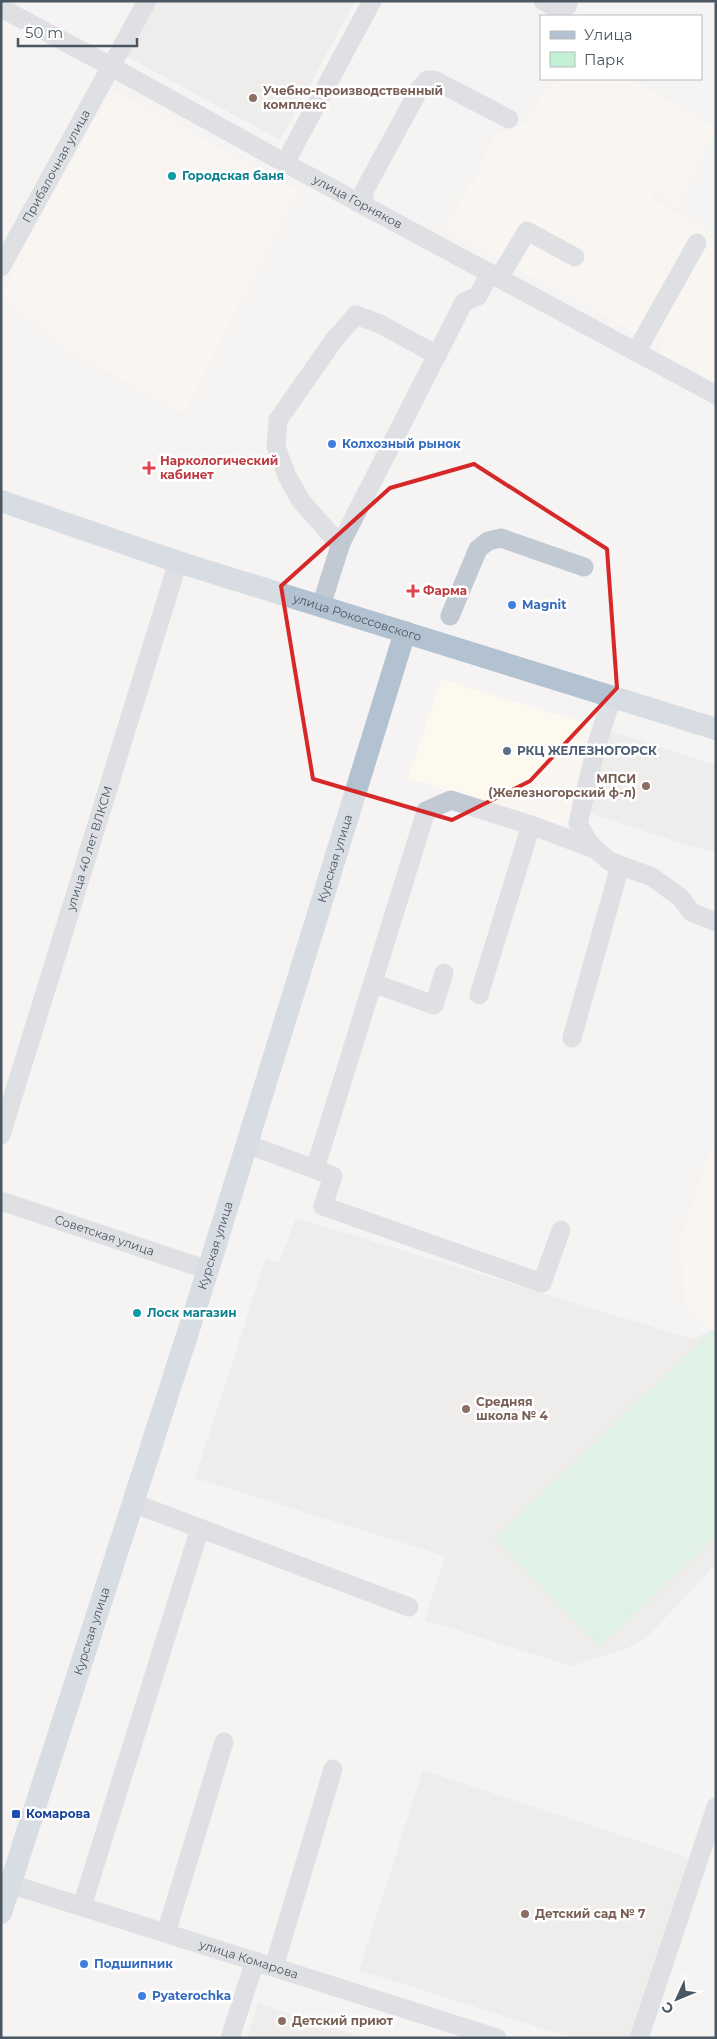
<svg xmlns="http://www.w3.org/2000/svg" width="717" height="2039" viewBox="0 0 717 2039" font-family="Montserrat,sans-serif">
<rect width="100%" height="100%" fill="#f5f3f3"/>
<!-- commercial -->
<g fill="#fdf9ef">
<path d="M558,79H630L716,128L676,207L656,191L651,199L709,231L715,243L716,383L658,352L664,340L643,329L638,334L445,230L470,184L473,185L481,171L479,169L495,135L526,123L541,97Z"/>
<path d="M112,90L297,190L184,414L71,351L1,296L24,243Z"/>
<path d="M441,679L595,726L565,828L408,778Z"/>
<path d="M716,1134V1333L685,1301L680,1240Z"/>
</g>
<!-- education -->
<g fill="#e6e4e5">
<path d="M157,1H355L280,140L126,56Z"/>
<path d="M595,726L716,765V852L689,846L571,807Z"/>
<path d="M296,1218L692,1339L713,1330L716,1333V1564L648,1636L628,1648L571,1666L425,1620L445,1556L195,1478L266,1258L279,1263Z"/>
<path d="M423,1770L692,1859L633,2038H573L359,1970Z"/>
<path d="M258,2003L365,2038H247Z"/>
</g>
<!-- green -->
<path fill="#c3f1d5" d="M713,1330L716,1333V1536L599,1647L495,1538Z"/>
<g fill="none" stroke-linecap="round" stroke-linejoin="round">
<!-- minor -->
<g stroke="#c1cad2" stroke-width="19">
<path d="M543,1L556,8L567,6L569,1"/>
<path id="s1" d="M1,8L112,67L285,163L716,395"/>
<path d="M285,163L372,1"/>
<path d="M364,206V191L419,90L427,80H434L509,119"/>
<path id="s2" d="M1,267L147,1"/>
<path d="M499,278L527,231L575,257"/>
<path d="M636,352L697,243"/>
<path d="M340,545L301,501L287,476L276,447L278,420L334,340L356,315L380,324L437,355"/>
<path d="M321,606L341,543L464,302L478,296L490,273"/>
<path d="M450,616L478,549L488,541L501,538L584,567"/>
<path d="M612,697L596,747L578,824L590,844L609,861L652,877L681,898L691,912L716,922"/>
<path d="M531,825L595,849"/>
<path d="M373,983L434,1005L444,973"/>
<path d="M572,1038L620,866"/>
<path id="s3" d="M1,1135L178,562"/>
<path d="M247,1144L333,1176L323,1206L542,1283L561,1230"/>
<path d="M315,1169L426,811L451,800L531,825L479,995"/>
<path id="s4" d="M1,1201L208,1270"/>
<path d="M133,1503L409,1607"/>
<path id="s5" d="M1,1881L497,2038"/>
<path d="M82,1906L200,1528"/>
<path d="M166,1933L224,1742"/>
<path d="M274,1967L333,1769"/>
<path d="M230,2038L255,1961"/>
<path d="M639,2038L716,1807"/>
</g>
<!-- major -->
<g stroke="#b3c2d1" stroke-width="22">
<path id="s6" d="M1,501L178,562L716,729"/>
<path id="s7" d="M1,1913L208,1270L405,632"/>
</g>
</g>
<!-- marked area -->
<path d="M0 0H717V2039H0ZM474,464L607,549L617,688L530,781L452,820L313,779L281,586L390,488Z" fill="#f5f3f3" fill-opacity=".55" fill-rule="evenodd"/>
<path fill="none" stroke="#d62828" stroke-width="4" stroke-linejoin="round" d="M474,464L607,549L617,688L530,781L452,820L313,779L281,586L390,488Z"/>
<!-- markers -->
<g fill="#8d6e63" stroke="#fff" stroke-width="2">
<circle cx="253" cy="98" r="5"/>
<circle cx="646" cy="786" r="5"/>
<circle cx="466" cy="1409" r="5"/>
<circle cx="525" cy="1914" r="5"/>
<circle cx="282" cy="2021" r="5"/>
</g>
<g fill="#0f9aa8" stroke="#fff" stroke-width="2">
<circle cx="172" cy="176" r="5"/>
<circle cx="137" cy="1313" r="5"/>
</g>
<g fill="#3f7fe0" stroke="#fff" stroke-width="2">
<circle cx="332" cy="444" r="5"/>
<circle cx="512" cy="605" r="5"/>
<circle cx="84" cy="1964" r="5"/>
<circle cx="142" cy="1996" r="5"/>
</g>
<g fill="#e0444e" stroke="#fff" stroke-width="2">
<path d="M146.5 460.5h5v5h5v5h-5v5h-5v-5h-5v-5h5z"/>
<path d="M410.5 583.5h5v5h5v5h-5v5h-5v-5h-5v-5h5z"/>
</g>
<circle fill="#5c6f8a" stroke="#fff" stroke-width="2" cx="507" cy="751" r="5"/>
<rect fill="#1a4fb4" stroke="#fff" stroke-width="2" x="11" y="1809" width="10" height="10" rx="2.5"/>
<g text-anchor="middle" stroke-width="5" stroke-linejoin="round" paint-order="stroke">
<!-- education labels -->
<g font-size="12" font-weight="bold" fill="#785e54" stroke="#fff" text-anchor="start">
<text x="263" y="95">Учебно-производственный<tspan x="263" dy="14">комплекс</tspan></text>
<text x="636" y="783" text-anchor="end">МПСИ<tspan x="636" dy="14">(Железногорский ф-л)</tspan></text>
<text x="476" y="1406">Средняя<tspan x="476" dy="14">школа № 4</tspan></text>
<text x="535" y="1918">Детский сад № 7</text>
<text x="292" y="2025">Детский приют</text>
</g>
<!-- street labels -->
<g font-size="12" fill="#4a5661" stroke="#fff">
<text dy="4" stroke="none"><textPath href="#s2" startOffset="115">Прибалочная улица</textPath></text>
<text dy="4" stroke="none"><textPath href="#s1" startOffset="406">улица Горняков</textPath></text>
<text dy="4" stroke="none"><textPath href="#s6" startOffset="375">улица Рокоссовского</textPath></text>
<text dy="4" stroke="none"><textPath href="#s3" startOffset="300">улица 40 лет ВЛКСМ</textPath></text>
<text dy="4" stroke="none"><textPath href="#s7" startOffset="1106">Курская улица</textPath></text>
<text dy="4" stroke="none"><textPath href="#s4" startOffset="109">Советская улица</textPath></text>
<text dy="4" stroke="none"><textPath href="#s7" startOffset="701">Курская улица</textPath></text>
<text dy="4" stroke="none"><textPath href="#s7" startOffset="296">Курская улица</textPath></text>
<text dy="4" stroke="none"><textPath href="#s5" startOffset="260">улица Комарова</textPath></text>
</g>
<!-- culture labels -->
<g font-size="12" font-weight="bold" fill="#0d838f" stroke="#fff" text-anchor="start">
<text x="182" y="180">Городская баня</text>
<text x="147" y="1317">Лоск магазин</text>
</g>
<!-- shop labels -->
<g font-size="12" font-weight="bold" fill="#366cbe" stroke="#fff" text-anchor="start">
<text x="342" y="448">Колхозный рынок</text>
<text x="522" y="609">Magnit</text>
<text x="94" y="1968">Подшипник</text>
<text x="152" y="2000">Pyaterochka</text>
</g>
<!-- health labels -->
<g font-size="12" font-weight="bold" fill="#be3a42" stroke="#fff" text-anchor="start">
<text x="160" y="465">Наркологический<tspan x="160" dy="14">кабинет</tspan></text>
<text x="423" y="595">Фарма</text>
</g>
<!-- service labels -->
<g font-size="12" font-weight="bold" fill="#4e5e75" stroke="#fff" text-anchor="start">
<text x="517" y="755">РКЦ ЖЕЛЕЗНОГОРСК</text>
</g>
<!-- transit labels -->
<g font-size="12" font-weight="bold" fill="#164399" stroke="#fff" text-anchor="start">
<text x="26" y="1818">Комарова</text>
</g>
</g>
<!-- border -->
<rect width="717" height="2039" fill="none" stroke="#4a5661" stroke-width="5"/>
<!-- legend -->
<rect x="540" y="15" width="162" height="65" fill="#ffffff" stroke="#b7bbc0"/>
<rect x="550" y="31" width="25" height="8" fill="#b3c2d1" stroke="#b7bbc0"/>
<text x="584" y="40" font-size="15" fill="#4a5661">Улица</text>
<rect x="550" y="52" width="25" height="15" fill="#c3f1d5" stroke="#b7bbc0"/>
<text x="584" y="65" font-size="15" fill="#4a5661">Парк</text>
<!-- north arrow -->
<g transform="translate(677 1999) rotate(226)" stroke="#ffffff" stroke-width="4" paint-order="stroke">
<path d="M0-4L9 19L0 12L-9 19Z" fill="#4a5661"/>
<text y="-8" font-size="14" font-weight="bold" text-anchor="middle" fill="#4a5661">С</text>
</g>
<!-- scale -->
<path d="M18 38v8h119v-8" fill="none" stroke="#4a5661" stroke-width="2.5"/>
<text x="25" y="38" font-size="15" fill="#4a5661" stroke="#ffffff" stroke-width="4" paint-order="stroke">50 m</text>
</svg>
